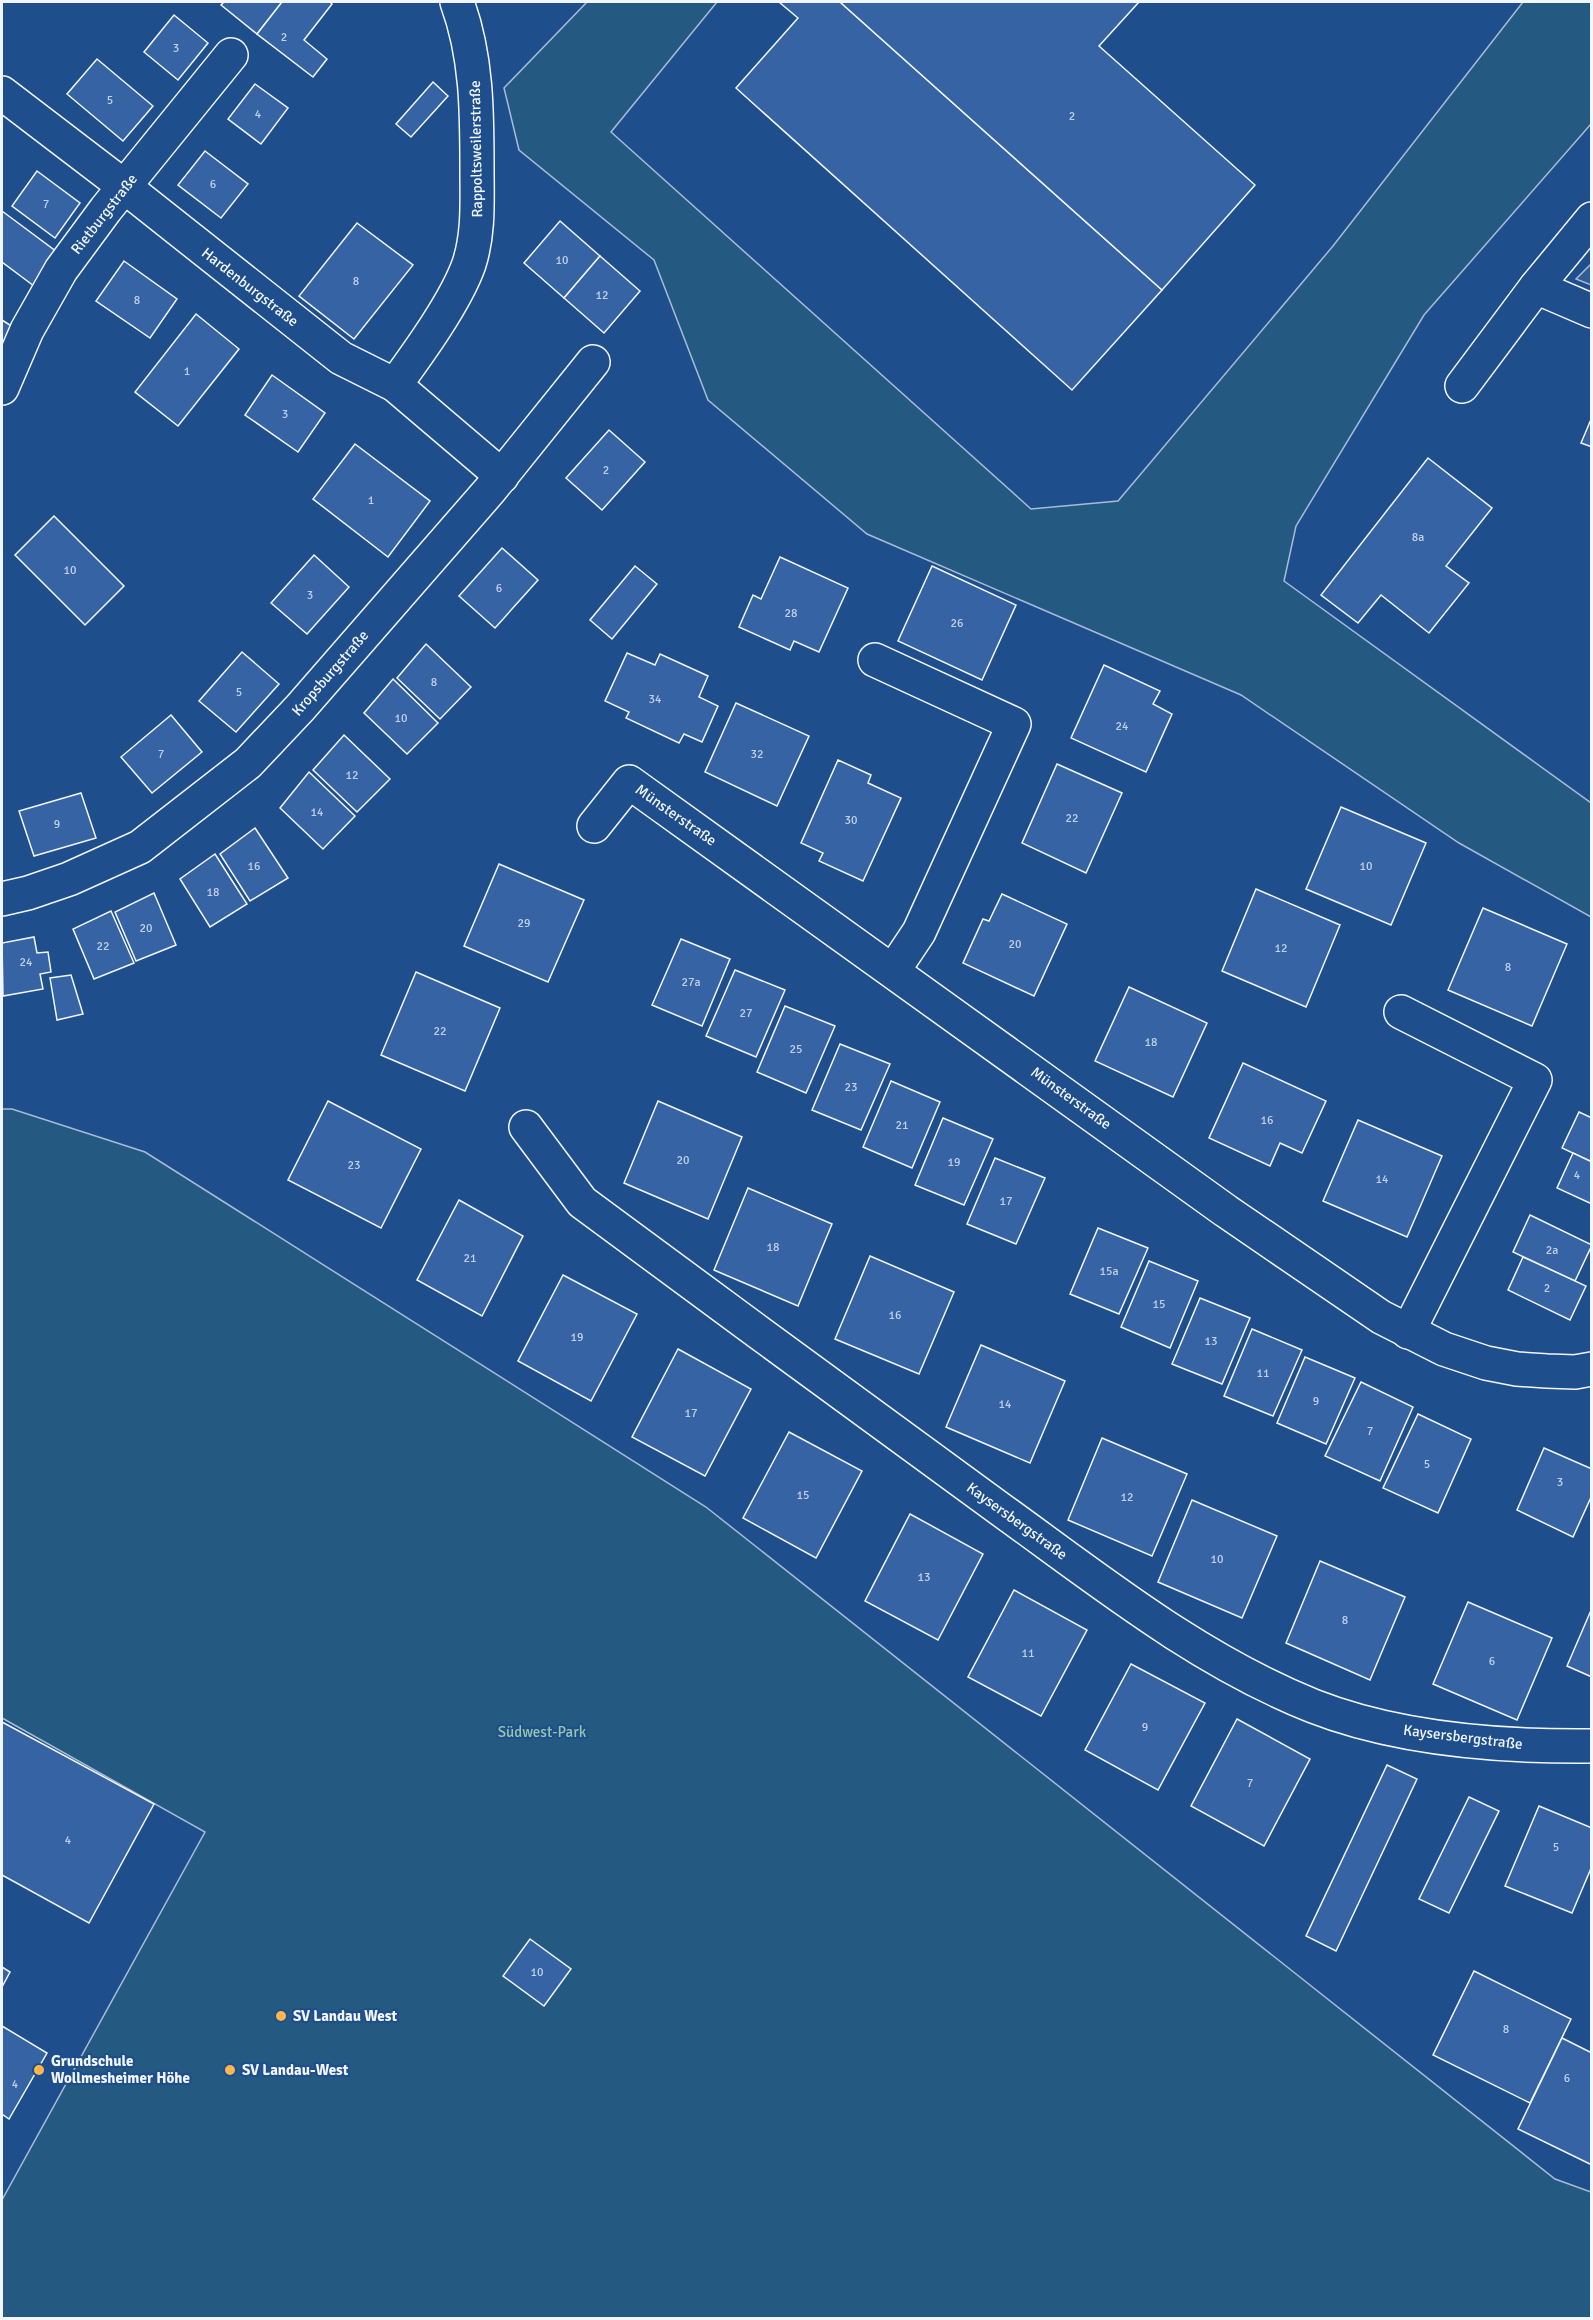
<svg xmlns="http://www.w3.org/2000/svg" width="1593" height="2320" viewBox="0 0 1593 2320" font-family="Signika,sans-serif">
<rect width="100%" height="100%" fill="#1f4e8c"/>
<!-- green -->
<g fill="#245a82" stroke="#a8bbd7" stroke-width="1.5">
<path d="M587,2H717L611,132L1031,509L1118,501L1333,246L1523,2H1591V124L1424,315L1296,526L1284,581L1591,803V917L1459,843L1241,695L867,534L708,400L654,260L519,150L504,88Z"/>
<path d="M2,1109H12L145,1152L706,1507L1555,2179L1591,2192V2318H2V2200L205,1832L2,1718Z"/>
</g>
<!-- parking -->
<path fill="#305b95" stroke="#a8bbd7" stroke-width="1.5" d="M1591,264V285L1576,279Z"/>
<!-- building -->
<g fill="#3563a3" stroke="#f2f6ff" stroke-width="1.5">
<path d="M224,2H282L257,34L221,5Z"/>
<path d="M282,2H330L332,4L304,40L327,59L313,77L257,34Z"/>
<path d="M779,2H840L1162,290L1072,390L736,88L798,18Z"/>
<path d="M840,2H1139L1099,46L1255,185L1162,290Z"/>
<path d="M174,15L208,43L178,80L144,52Z"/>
<path d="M97,59L153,106L123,141L67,94Z"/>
<path d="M433,82L448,96L411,137L396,124Z"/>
<path d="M255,84L288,108L261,144L228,119Z"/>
<path d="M205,151L248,184L221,218L178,185Z"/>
<path d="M37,171L80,203L55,238L12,206Z"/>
<path d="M2,211L57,252L34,286L2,262Z"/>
<path d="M560,221L600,256L564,298L524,263Z"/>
<path d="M357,223L413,265L354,339L299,296Z"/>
<path d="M600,256L640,291L604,333L564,298Z"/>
<path d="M124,261L177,299L150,338L96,301Z"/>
<path d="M196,314L239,349L178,426L135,392Z"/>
<path d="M2,320L13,327L2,348Z"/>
<path d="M272,375L325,413L298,452L245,415Z"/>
<path d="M1592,417V447L1581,443Z"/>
<path d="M609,430L645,462L602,510L566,478Z"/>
<path d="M355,444L430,501L388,557L313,499Z"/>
<path d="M1428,458L1492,508L1446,566L1469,583L1429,633L1381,595L1358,623L1321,595Z"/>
<path d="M54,516L124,586L85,625L15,555Z"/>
<path d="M502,548L538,580L495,628L459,596Z"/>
<path d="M314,555L349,587L307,634L271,603Z"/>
<path d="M780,557L848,588L819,652L794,641L790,650L739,627L753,595L761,599Z"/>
<path d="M635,566L657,584L612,639L590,620Z"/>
<path d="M932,566L1016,605L982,680L898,641Z"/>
<path d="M426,644L471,687L440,719L397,678Z"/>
<path d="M242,652L279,684L236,732L199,701Z"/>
<path d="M627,653L655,665L660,654L708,676L699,697L718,706L702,742L684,734L679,743L626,718L629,712L605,701Z"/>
<path d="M1104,665L1160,691L1153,704L1172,714L1146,772L1071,738Z"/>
<path d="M393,679L438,723L407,754L364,713Z"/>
<path d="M736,703L809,736L777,806L705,772Z"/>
<path d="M171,715L202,752L152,793L121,757Z"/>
<path d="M344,735L390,779L357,812L313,770Z"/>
<path d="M838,760L871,775L868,783L901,798L863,881L819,861L823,853L801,843Z"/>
<path d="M1057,764L1122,793L1086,873L1022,843Z"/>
<path d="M309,772L355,816L323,849L280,808Z"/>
<path d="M81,793L96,838L34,856L19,811Z"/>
<path d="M1341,807L1426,843L1391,925L1306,889Z"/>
<path d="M255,828L288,878L250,901L220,854Z"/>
<path d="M215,854L247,904L210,927L180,879Z"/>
<path d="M499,864L584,900L548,982L464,946Z"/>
<path d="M1256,889L1340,925L1306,1007L1222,971Z"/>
<path d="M154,893L176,945L136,961L115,912Z"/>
<path d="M1002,894L1067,924L1034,996L963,963L983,919L989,921Z"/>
<path d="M1483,908L1567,944L1532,1026L1448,990Z"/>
<path d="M111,911L134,963L94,979L73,929Z"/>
<path d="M34,937L37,953L48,952L51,972L40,974L43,989L3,996L2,943Z"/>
<path d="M681,939L730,959L702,1026L652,1005Z"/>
<path d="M735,970L785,990L756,1057L706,1036Z"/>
<path d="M416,972L500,1008L465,1091L381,1055Z"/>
<path d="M71,975L83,1014L57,1020L50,978Z"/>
<path d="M1129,987L1207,1023L1173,1097L1095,1061Z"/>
<path d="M785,1006L835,1026L806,1093L757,1072Z"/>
<path d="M840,1044L890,1064L861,1130L812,1110Z"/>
<path d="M1243,1063L1326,1101L1302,1153L1280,1143L1270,1166L1209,1138Z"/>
<path d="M891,1081L940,1102L912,1168L863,1147Z"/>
<path d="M328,1101L421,1149L381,1228L288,1180Z"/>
<path d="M658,1101L742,1137L708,1219L624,1183Z"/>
<path d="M1579,1112L1592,1118V1162L1562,1148Z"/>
<path d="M943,1118L993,1139L964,1205L915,1185Z"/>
<path d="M1358,1120L1442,1156L1407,1237L1323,1201Z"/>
<path d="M1573,1153L1592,1162V1204L1557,1188Z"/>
<path d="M995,1158L1045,1178L1016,1244L967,1224Z"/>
<path d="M748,1188L832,1224L798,1306L714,1270Z"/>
<path d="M459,1200L523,1236L482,1316L417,1280Z"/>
<path d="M1530,1215L1592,1245L1575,1281L1513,1252Z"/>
<path d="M1098,1228L1148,1248L1119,1314L1070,1294Z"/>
<path d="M870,1256L954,1292L919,1374L835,1339Z"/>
<path d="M1523,1257L1586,1286L1570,1320L1508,1290Z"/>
<path d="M1149,1261L1198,1281L1170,1348L1121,1327Z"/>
<path d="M563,1275L637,1314L591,1401L518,1361Z"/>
<path d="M1200,1298L1250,1318L1222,1384L1172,1364Z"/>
<path d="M1252,1329L1302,1350L1273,1416L1224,1396Z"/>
<path d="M981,1345L1065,1381L1030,1463L946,1427Z"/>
<path d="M678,1349L751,1389L705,1476L632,1437Z"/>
<path d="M1305,1357L1355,1378L1326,1444L1277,1423Z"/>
<path d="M1361,1382L1413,1407L1380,1481L1325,1456Z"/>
<path d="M1418,1414L1471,1439L1438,1513L1383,1488Z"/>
<path d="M789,1432L862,1471L816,1558L743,1518Z"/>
<path d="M1102,1438L1187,1474L1152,1556L1068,1520Z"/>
<path d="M1544,1448L1592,1469V1495L1573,1537L1517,1510Z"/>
<path d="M1192,1500L1277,1536L1242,1618L1158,1582Z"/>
<path d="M910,1514L983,1554L938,1640L865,1601Z"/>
<path d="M1320,1561L1405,1597L1370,1680L1286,1643Z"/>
<path d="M1014,1590L1087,1630L1041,1716L968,1677Z"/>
<path d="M1468,1602L1552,1638L1517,1720L1433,1684Z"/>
<path d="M1592,1608V1677L1567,1666Z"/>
<path d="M1131,1664L1205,1703L1158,1790L1085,1750Z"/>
<path d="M1237,1719L1310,1759L1264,1846L1191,1806Z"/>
<path d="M2,1722L154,1804L89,1923L2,1875Z"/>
<path d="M1387,1765L1417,1779L1336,1951L1306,1936Z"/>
<path d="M1469,1797L1499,1811L1449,1913L1419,1899Z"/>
<path d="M1539,1806L1592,1828V1866L1572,1913L1505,1886Z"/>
<path d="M530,1939L571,1969L544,2006L503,1976Z"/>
<path d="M2,1967L10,1972L2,1987Z"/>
<path d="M1474,1971L1571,2019L1530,2103L1433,2055Z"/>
<path d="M2,2026L47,2053L9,2119L2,2114Z"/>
<path d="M1562,2038L1592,2053V2165L1518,2129Z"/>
</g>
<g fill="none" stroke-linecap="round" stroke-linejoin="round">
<defs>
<g id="minor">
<path d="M2,93L125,187L341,358L395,385L502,476"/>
<path d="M1592,219L1536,287L1592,311"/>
<path d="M395,385C419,352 456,301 469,264C479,233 477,201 477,169C477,112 477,56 457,2"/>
<path d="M1462,386L1536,287"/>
<path d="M2,388L27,330L61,270L106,209L231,55"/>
<path d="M875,660L1014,724L919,932L893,971"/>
<path d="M594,826L629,782L1226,1211L1381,1317L1444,1349L1486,1363L1517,1369L1547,1371L1575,1372L1592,1369"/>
<path d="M2,899L28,893L69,879L140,847L248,763L300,708L490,490L593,362"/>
<path d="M1401,1012L1535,1080L1408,1332"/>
<path d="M526,1127L582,1202C721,1305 860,1407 1000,1509C1100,1581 1198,1660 1313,1706C1397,1739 1502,1747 1592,1746"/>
</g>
</defs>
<!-- minor casing -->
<use href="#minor" stroke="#f2f6ff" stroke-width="36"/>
<!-- minor -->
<use href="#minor" stroke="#1f4e8c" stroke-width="33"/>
</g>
<!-- markers -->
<g fill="#ffb74d" stroke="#1f4e8c" stroke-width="2">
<circle cx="281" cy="2016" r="6"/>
<circle cx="39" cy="2070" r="6"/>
<circle cx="230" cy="2070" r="6"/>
</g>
<g text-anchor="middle" stroke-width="4.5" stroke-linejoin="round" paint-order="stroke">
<!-- number labels -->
<g font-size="12" fill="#c3d1e8">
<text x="284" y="41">2</text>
<text x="176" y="52">3</text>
<text x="110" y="104">5</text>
<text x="258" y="118">4</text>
<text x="1072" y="120">2</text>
<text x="213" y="188">6</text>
<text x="46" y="208">7</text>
<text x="562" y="264">10</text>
<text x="356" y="285">8</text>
<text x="602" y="299">12</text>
<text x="137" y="304">8</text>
<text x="187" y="375">1</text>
<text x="285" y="418">3</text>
<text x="606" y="474">2</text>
<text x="371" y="504">1</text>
<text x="1418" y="541">8a</text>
<text x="70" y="574">10</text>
<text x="499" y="592">6</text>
<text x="310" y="599">3</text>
<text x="791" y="617">28</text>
<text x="957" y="627">26</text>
<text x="434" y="686">8</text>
<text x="239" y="696">5</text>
<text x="655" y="703">34</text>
<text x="401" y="722">10</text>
<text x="1122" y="730">24</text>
<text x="161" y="758">7</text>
<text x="757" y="758">32</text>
<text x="352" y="779">12</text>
<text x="317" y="816">14</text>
<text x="1072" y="822">22</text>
<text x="851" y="824">30</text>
<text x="57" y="828">9</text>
<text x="254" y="870">16</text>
<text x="1366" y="870">10</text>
<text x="213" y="896">18</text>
<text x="524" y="927">29</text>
<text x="146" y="932">20</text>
<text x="1015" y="948">20</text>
<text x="103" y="950">22</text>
<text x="1281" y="952">12</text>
<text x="26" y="966">24</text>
<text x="1508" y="971">8</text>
<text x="691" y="986">27a</text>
<text x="746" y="1017">27</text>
<text x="440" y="1035">22</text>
<text x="1151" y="1046">18</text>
<text x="796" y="1053">25</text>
<text x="851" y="1091">23</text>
<text x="1267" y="1124">16</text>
<text x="902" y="1129">21</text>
<text x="683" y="1164">20</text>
<text x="954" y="1166">19</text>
<text x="354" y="1169">23</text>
<text x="1577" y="1179">4</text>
<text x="1382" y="1183">14</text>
<text x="1006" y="1205">17</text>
<text x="773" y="1251">18</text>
<text x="1552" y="1254">2a</text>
<text x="470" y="1262">21</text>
<text x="1109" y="1275">15a</text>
<text x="1547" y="1292">2</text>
<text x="1159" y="1308">15</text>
<text x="895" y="1319">16</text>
<text x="577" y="1341">19</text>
<text x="1211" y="1345">13</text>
<text x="1263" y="1377">11</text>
<text x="1316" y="1405">9</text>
<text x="1005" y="1408">14</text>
<text x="691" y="1417">17</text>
<text x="1370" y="1435">7</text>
<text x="1427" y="1468">5</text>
<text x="1560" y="1486">3</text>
<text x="803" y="1499">15</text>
<text x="1127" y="1501">12</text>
<text x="1217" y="1563">10</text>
<text x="924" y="1581">13</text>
<text x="1345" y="1624">8</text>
<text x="1028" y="1657">11</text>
<text x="1492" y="1665">6</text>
<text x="1145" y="1731">9</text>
<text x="1250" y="1787">7</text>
<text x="68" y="1844">4</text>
<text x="1556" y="1851">5</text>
<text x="537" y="1976">10</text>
<text x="1506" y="2033">8</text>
<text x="1567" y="2082">6</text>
<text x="15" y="2088">4</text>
</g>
<!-- street labels -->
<g font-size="15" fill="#f2f6ff" stroke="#1f4e8c">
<text transform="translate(476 149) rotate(-91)" y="5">Rappoltsweilerstraße</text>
<text transform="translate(104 214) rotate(-52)" y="5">Rietburgstraße</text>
<text transform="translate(250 287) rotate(38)" y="5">Hardenburgstraße</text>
<text transform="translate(330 673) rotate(-49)" y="5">Kropsburgstraße</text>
<text transform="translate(676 815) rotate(35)" y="5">Münsterstraße</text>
<text transform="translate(1071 1098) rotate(36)" y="5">Münsterstraße</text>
<text transform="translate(1017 1521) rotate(36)" y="5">Kaysersbergstraße</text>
<text transform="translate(1463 1737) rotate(7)" y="5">Kaysersbergstraße</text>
</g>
<!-- park labels -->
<g font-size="15" fill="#97c8a6" stroke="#1f4e8c">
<text x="542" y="1737">Südwest-Park</text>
</g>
<!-- poi labels -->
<g font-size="15" font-weight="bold" fill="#f2f6ff" stroke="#1f4e8c" text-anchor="start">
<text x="293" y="2021">SV Landau West</text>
<text x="51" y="2066">Grundschule<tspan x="51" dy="17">Wollmesheimer Höhe</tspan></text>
<text x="242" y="2075">SV Landau-West</text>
</g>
</g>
<!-- border -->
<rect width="1593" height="2320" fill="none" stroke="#f2f6ff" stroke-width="6"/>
</svg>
